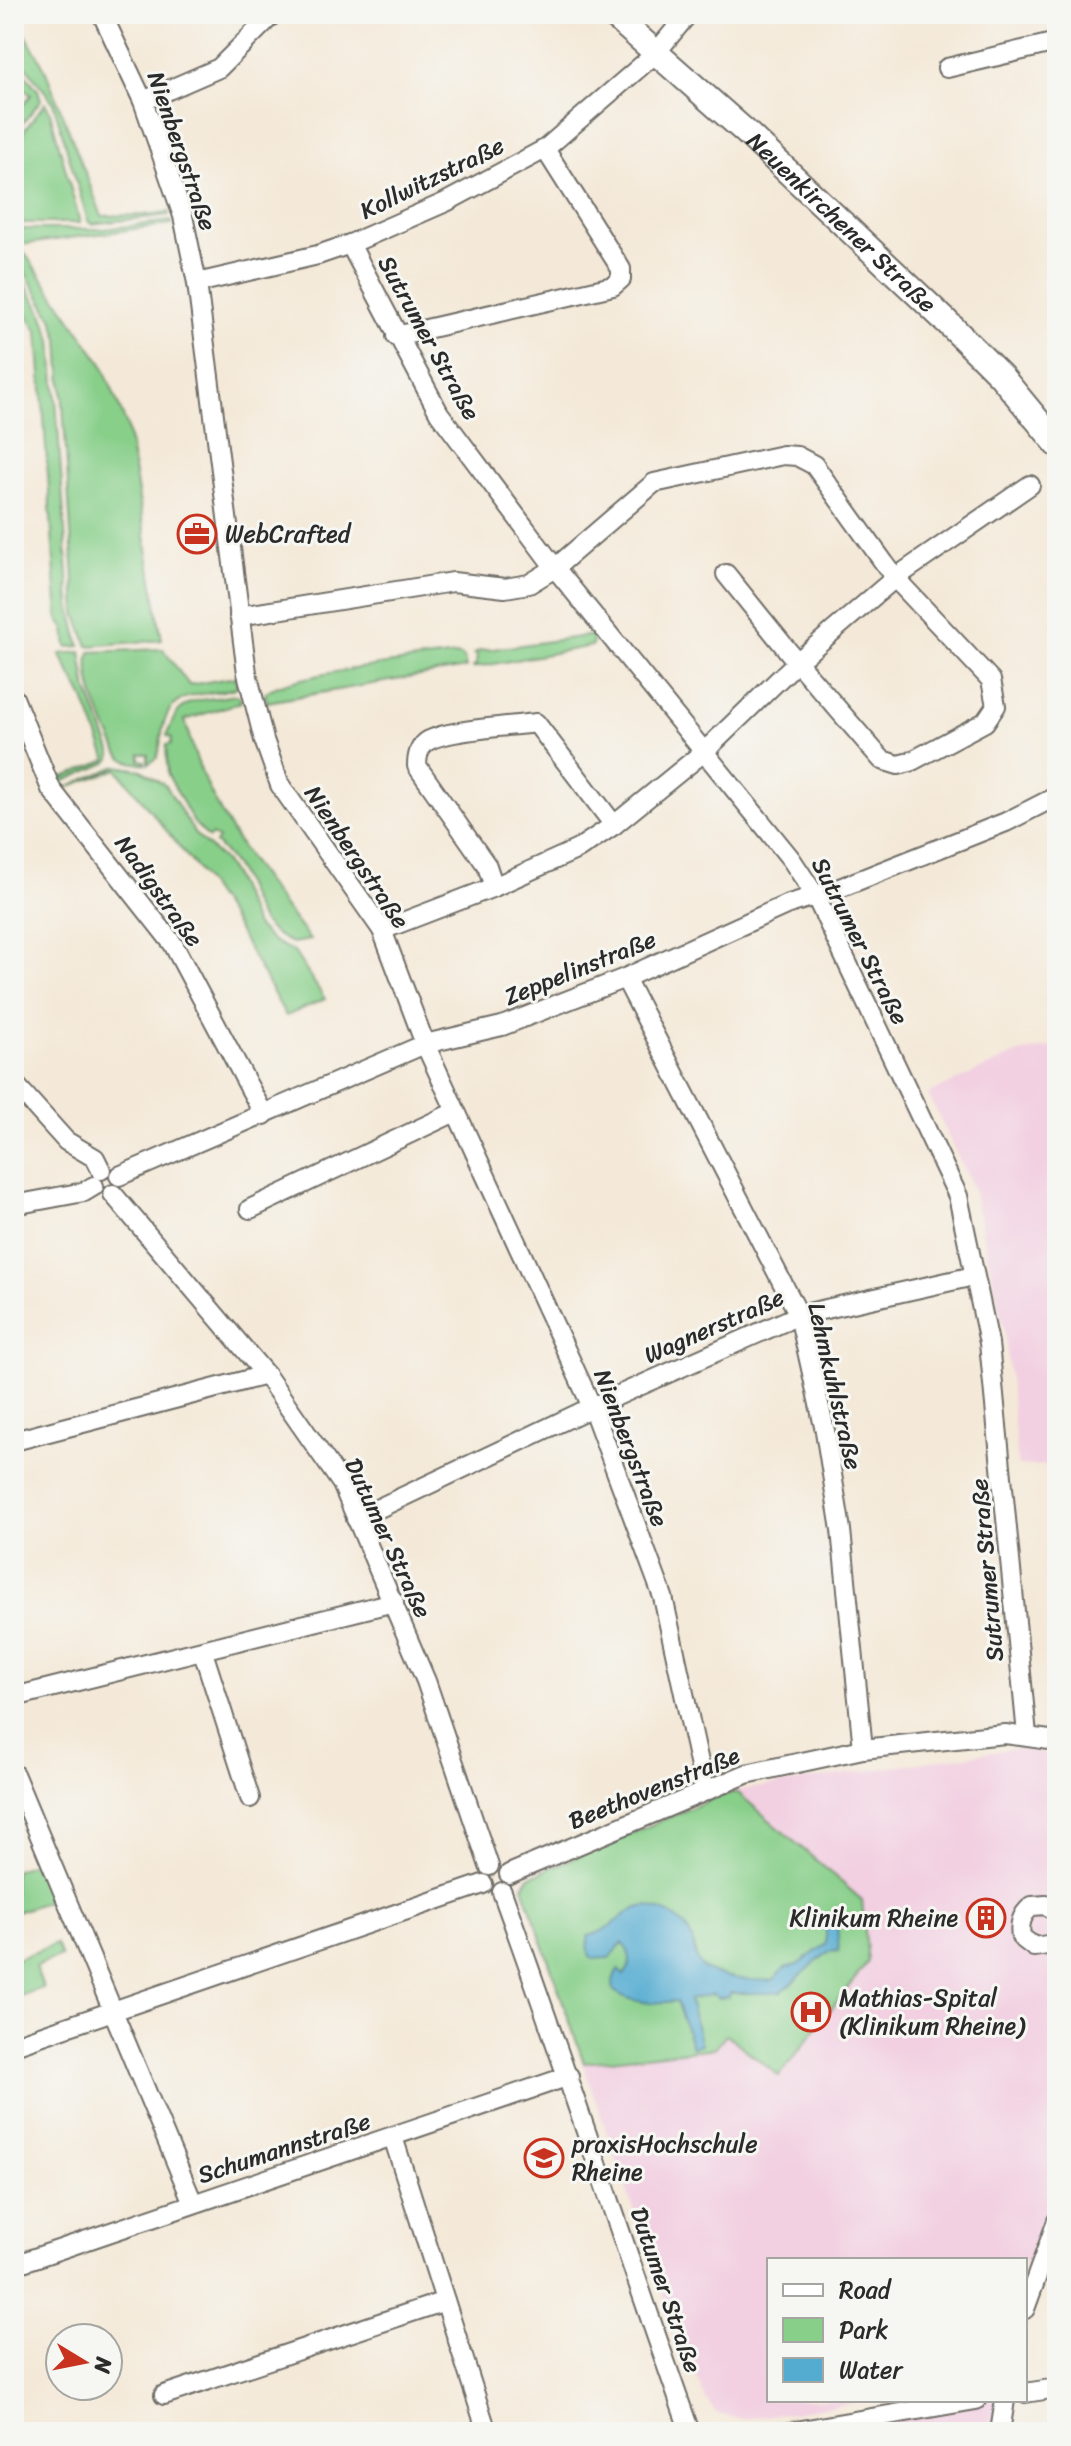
<svg xmlns="http://www.w3.org/2000/svg" width="1071" height="2446" viewBox="0 0 1071 2446" font-family="Sriracha,sans-serif">
<rect width="100%" height="100%" fill="#f6f6f2"/>
<filter id="ink" filterUnits="userSpaceOnUse"><feTurbulence type="fractalNoise" baseFrequency=".0125" numOctaves="2"/><feDisplacementMap in="SourceGraphic" scale="16" xChannelSelector="R" yChannelSelector="G"/><feConvolveMatrix kernelMatrix="1 2 1 2 8 2 1 2 1" color-interpolation-filters="sRGB"/></filter>
<filter id="wash" filterUnits="userSpaceOnUse"><feTurbulence type="fractalNoise" baseFrequency=".006" numOctaves="4" result="noise"/><feDisplacementMap in="SourceGraphic" scale="32" xChannelSelector="R" yChannelSelector="G"/><feGaussianBlur stdDeviation="1.8" result="paint"/><feColorMatrix in="noise" values="0 0 0 0 0 0 0 0 0 0 0 0 0 0 0 0 0 1.4 0 .05"/><feComposite in="paint" operator="in"/></filter>
<g filter="url(#wash)">
<rect width="100%" height="100%" fill="#f4e9d8"/>
<!-- built -->
<g fill="#f2cfe1">
<path d="M1057,1046V1465L1018,1466L1005,1334L973,1188L928,1094L1018,1053Z"/>
<path d="M1018,1748L1057,1757V2180L1025,2271V2260H769V2400H876L743,2419L717,2414L705,2398L662,2291L521,1886L523,1881L528,1876L721,1793Z"/>
<path d="M976,2400H1005L1000,2432H790Z"/>
</g>
<!-- green -->
<g fill="#88cf8a" stroke="#5a7d5a" stroke-width="2">
<path d="M14,14L44,67L102,216L144,215L169,212V215L91,224L88,221L53,102L14,51Z"/>
<path d="M14,61L38,90L41,100L14,134V116L31,95L14,80Z"/>
<path d="M45,103L50,112L80,223H14V144Z"/>
<path d="M171,221L172,224L19,245L102,364L127,426L162,640L88,646L76,613L59,339L52,318L14,254V229H104Z"/>
<path d="M14,266L41,311L52,340L70,605L80,646L67,647L65,629L58,620L38,332L14,294Z"/>
<path d="M594,635L592,646L472,668L476,665L477,655L474,654L479,651Z"/>
<path d="M163,649L189,685L236,677L237,687C212,698 176,686 165,720C161,732 161,746 157,758L148,764V754H140V760L145,761V764C133,763 125,762 118,753C106,724 82,684 90,652Z"/>
<path d="M81,652L86,685L111,751V759L107,763L55,785L56,780L107,760L84,699L60,654Z"/>
<path d="M459,655L464,658L466,668L267,702L265,693C286,674 425,659 459,655Z"/>
<path d="M235,695L239,696L241,702L185,720C204,804 257,873 310,940L292,943C254,927 256,905 239,873C233,862 224,852 215,843L218,839L212,835L209,838L194,823L168,775L166,745L171,744L172,738L167,736C179,694 197,702 235,695Z"/>
<path d="M117,766L142,770L166,786L195,834L224,861L233,875L256,926L271,940L294,952L325,999L286,1016L234,923L195,866L117,769L62,789Z"/>
<path d="M737,1792L862,1900L868,1962L779,2076L726,2034L715,2048L584,2063L523,1886L529,1877L719,1796Z"/>
<path d="M42,1860L57,1898L14,1913V1871Z"/>
<path d="M56,1944L61,1956L35,1966L43,1988L19,1996L14,1981V1960Z"/>
</g>
<!-- water -->
<path fill="#54acd1" stroke="#406c7e" stroke-width="2" d="M647,1906C664,1910 684,1919 691,1937C695,1947 694,1957 701,1966C711,1977 758,1982 773,1980L785,1968L797,1965L826,1944V1924L837,1923L839,1951L828,1952L780,1993H730L729,1997L718,1998L713,1994L689,2000L701,2044L692,2047L676,2001C653,2004 633,2004 614,1991C612,1982 613,1977 618,1970L624,1975C633,1965 631,1952 622,1943L609,1958L592,1959L589,1954L588,1936C611,1932 622,1909 647,1906Z"/>
</g>
<g filter="url(#ink)">
<g fill="none" stroke-linecap="round" stroke-linejoin="round">
<defs>
<g id="street">
<path d="M102,14L143,101L183,216L197,283L247,673L264,740L280,785L382,930L425,1044L592,1407L663,1597L705,1790"/>
<path d="M947,68L1057,42"/>
<path d="M143,101L219,68L273,14"/>
<path d="M350,244L439,413L555,568L791,859L815,895L958,1196L989,1343L1027,1735"/>
<path d="M197,283L318,255L350,244L446,202L545,149L655,54L688,14"/>
<path d="M396,336L613,286L621,279V269L545,149"/>
<path d="M239,616L453,582L505,588L529,584L555,568L654,483L783,455L797,456L814,465L895,578L991,680L996,706L985,722L910,762L898,765L882,760L797,662L726,574"/>
<path d="M14,698L51,789L173,944L264,1115"/>
<path d="M494,887L487,866L417,766C417,758 418,749 425,743C439,730 515,726 536,723L614,825"/>
<path d="M382,930L494,887L578,849L614,825L705,751L797,662L895,578L1030,485"/>
<path d="M625,978L799,1315L825,1431L841,1530L863,1749"/>
<path d="M14,1083L66,1141L95,1158L101,1170"/>
<path d="M119,1176L425,1044L502,1026L625,978L786,905L837,889L1006,822L1057,796"/>
<path d="M113,1194L266,1375L342,1484L426,1681L489,1866"/>
<path d="M14,1205L84,1192L94,1186"/>
<path d="M250,1209L455,1112"/>
<path d="M14,1441L266,1375"/>
<path d="M356,1519L592,1407L799,1315L974,1276"/>
<path d="M203,1652L250,1798"/>
<path d="M14,1697L394,1602"/>
<path d="M14,1774L193,2203"/>
<path d="M509,1874L746,1774L863,1749L946,1740L1005,1734L1057,1741"/>
<path d="M502,1892C567,2071 626,2252 690,2432"/>
<path d="M1057,1912L1046,1905L1032,1906C1021,1915 1019,1924 1021,1937L1034,1947L1047,1945L1057,1947"/>
<path d="M14,2045L483,1884"/>
<path d="M393,2137L487,2432"/>
<path d="M14,2265L569,2076"/>
<path d="M1025,2309L1057,2221"/>
<path d="M1025,2393L1057,2388"/>
<path d="M164,2395L445,2301"/>
<path d="M790,2432L976,2400"/>
<path d="M1000,2432L1005,2400"/>
</g>
<g id="secondary">
<path id="s1" d="M612,14L747,133L948,323L1001,376L1057,444"/>
</g>
</defs>
<!-- street casing -->
<use href="#street" stroke="#716e68" stroke-width="22"/>
<!-- secondary casing -->
<use href="#secondary" stroke="#716e68" stroke-width="28"/>
<!-- street -->
<use href="#street" stroke="#fff" stroke-width="18"/>
<!-- secondary -->
<use href="#secondary" stroke="#fff" stroke-width="24"/>
</g>
</g>
<!-- icons -->
<defs>
<symbol id="office-ring" viewBox="-11 -11 22 22"><circle r="9.5" fill="#f6f6f2" stroke="#c8321e" stroke-width="1.5"/><path d="M-6-3h4V-5.5h4V-3h4V5H-6ZM-1-4.5V-3h2v-1.5ZM-6 0V1H6V0Z" fill="#c8321e"/></symbol>
<symbol id="building-ring" viewBox="-11 -11 22 22"><circle r="9.5" fill="#f6f6f2" stroke="#c8321e" stroke-width="1.5"/><path d="M-4-6H4V6H1V3H-1V6H-4ZM-2.5-4.3h1.7v1.8h-1.7ZM.8-4.3h1.7v1.8H.8ZM-2.5-1h1.7V.8h-1.7ZM.8-1h1.7V.8H.8Z" fill="#c8321e"/></symbol>
<symbol id="hospital-ring" viewBox="-11 -11 22 22"><circle r="9.5" fill="#f6f6f2" stroke="#c8321e" stroke-width="1.5"/><path d="M-5-5h3v3.5h4V-5h3V5h-3V1.5h-4V5h-3Z" fill="#c8321e"/></symbol>
<symbol id="university-ring" viewBox="-11 -11 22 22"><circle r="9.5" fill="#f6f6f2" stroke="#c8321e" stroke-width="1.5"/><path d="M0-5L7-2L0 1L-7-2ZM-4 1L0 2.5L4 1V4Q0 6-4 4Z" fill="#c8321e"/></symbol>
</defs>
<g fill-rule="evenodd">
<use href="#office-ring" x="175" y="512" width="44" height="44"/>
<use href="#building-ring" x="964" y="1896" width="44" height="44"/>
<use href="#hospital-ring" x="789" y="1990" width="44" height="44"/>
<use href="#university-ring" x="522" y="2136" width="44" height="44"/>
</g>
<g text-anchor="middle" stroke-width="6" stroke-linejoin="round" paint-order="stroke">
<!-- street labels -->
<g font-size="24" fill="#2b2b2b" stroke="#f6f6f2">
<text transform="translate(182 151) rotate(71)" y="8">Nienbergstraße</text>
<text transform="translate(432 178) rotate(-26)" y="8">Kollwitzstraße</text>
<text dy="8" stroke="none"><textPath href="#s1" startOffset="310">Neuenkirchener Straße</textPath></text>
<text transform="translate(429 338) rotate(61)" y="8">Sutrumer Straße</text>
<text transform="translate(357 857) rotate(56)" y="8">Nienbergstraße</text>
<text transform="translate(159 891) rotate(54)" y="8">Nadigstraße</text>
<text transform="translate(860 941) rotate(63)" y="8">Sutrumer Straße</text>
<text transform="translate(580 968) rotate(-22)" y="8">Zeppelinstraße</text>
<text transform="translate(714 1326) rotate(-24)" y="8">Wagnerstraße</text>
<text transform="translate(835 1386) rotate(77)" y="8">Lehmkuhlstraße</text>
<text transform="translate(631 1448) rotate(69)" y="8">Nienbergstraße</text>
<text transform="translate(388 1538) rotate(65)" y="8">Dutumer Straße</text>
<text transform="translate(987 1570) rotate(-95)" y="8">Sutrumer Straße</text>
<text transform="translate(654 1788) rotate(-22)" y="8">Beethovenstraße</text>
<text transform="translate(284 2148) rotate(-18)" y="8">Schumannstraße</text>
<text transform="translate(666 2290) rotate(71)" y="8">Dutumer Straße</text>
</g>
<!-- poi labels -->
<g font-size="24" fill="#2b2b2b" stroke="#f6f6f2" text-anchor="start">
<text x="225" y="542">WebCrafted</text>
<text x="958" y="1926" text-anchor="end">Klinikum Rheine</text>
<text x="839" y="2006">Mathias-Spital<tspan x="839" dy="28">(Klinikum Rheine)</tspan></text>
<text x="572" y="2152">praxisHochschule<tspan x="572" dy="28">Rheine</tspan></text>
</g>
</g>
<!-- margin -->
<rect width="1071" height="2446" fill="none" stroke="#f6f6f2" stroke-width="48"/>
<!-- legend -->
<rect x="767" y="2258" width="260" height="144" fill="#f6f6f2" stroke="#a5a5a2" stroke-width="2"/>
<rect x="783" y="2284" width="40" height="12" fill="#ffffff" stroke="#a5a5a2" stroke-width="2"/>
<text x="839" y="2298" font-size="24" fill="#2b2b2b">Road</text>
<rect x="783" y="2318" width="40" height="24" fill="#88cf8a" stroke="#a5a5a2" stroke-width="2"/>
<text x="839" y="2338" font-size="24" fill="#2b2b2b">Park</text>
<rect x="783" y="2358" width="40" height="24" fill="#54acd1" stroke="#a5a5a2" stroke-width="2"/>
<text x="839" y="2378" font-size="24" fill="#2b2b2b">Water</text>
<!-- north arrow -->
<g transform="translate(84 2362) rotate(100)"><circle r="38" fill="#f6f6f2" stroke="#a5a5a2" stroke-width="2"/>
<path d="M0-6L14 30L0 20L-14 30Z" fill="#c8321e"/>
<text y="-12" font-size="22" font-weight="bold" text-anchor="middle" fill="#2b2b2b">N</text>
</g>
</svg>
